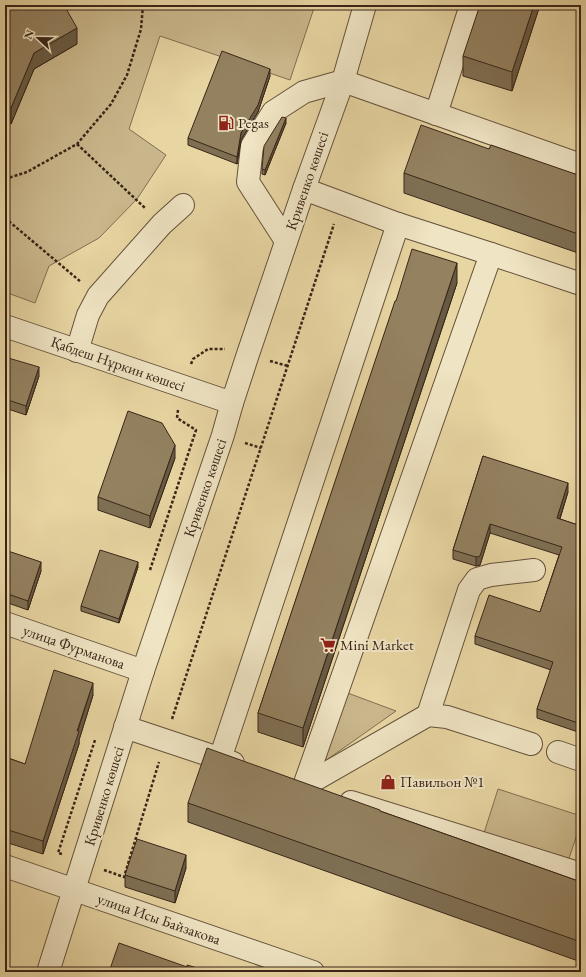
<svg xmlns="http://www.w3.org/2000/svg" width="586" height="977" viewBox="0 0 586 977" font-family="'EB Garamond',serif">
<rect width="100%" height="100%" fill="#e7d5a2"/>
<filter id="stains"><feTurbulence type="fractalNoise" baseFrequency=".005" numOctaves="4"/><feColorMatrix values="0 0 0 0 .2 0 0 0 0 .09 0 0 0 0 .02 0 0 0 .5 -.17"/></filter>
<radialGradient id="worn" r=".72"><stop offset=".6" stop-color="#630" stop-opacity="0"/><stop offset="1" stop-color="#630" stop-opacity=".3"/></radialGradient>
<!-- green -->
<g fill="#c9b78b" stroke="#816e52">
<path d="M5,5H315L290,80L160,36L129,129L166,155L137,199L99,238L49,266L35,303L5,292Z"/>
<path d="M345,692L396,711L318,766Z"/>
<path d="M498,789L581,816V823L568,861L484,833Z"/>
</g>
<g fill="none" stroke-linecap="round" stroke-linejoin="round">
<defs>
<g id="minor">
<path d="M436,114L471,5"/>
<path d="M286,241L248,182L252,146L273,112L304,92L343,81L581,165"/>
<path d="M491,254L581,284"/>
<path d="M5,326L232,403"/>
<path d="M77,351L88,315L98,296L162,224L183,205"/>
<path d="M5,623L143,671"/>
<path d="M428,715L469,590L477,579L491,575L534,570"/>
<path d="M125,727L233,763"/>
<path d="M558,752L581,760"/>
<path d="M220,759L398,224"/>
<path d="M304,786L491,254L398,224L304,189"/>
<path d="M304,786L428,715L447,717L531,744"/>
<path d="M351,802L581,874"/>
<path d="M5,866L313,972"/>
<path d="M48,972L143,671L223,435L232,403L248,354L304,189L343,81L365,5"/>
</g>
</defs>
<!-- minor casing -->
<use href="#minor" stroke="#64513a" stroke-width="24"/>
<!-- path -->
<g stroke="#392518" stroke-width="2.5" stroke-dasharray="3 2" stroke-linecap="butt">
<path d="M77,144L145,208"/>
<path d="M5,179L27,172L77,144L111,104L127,75L141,29L143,5"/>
<path d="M5,218L81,282"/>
<path d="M270,361L288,366"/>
<path d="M191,364L193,359L208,349H225"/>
<path d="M245,443L261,448"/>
<path d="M150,570L196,430L177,418L178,410"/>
<path d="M172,719L334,224"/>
<path d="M62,854L58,853L95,740"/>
<path d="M104,870L124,877L159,762"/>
</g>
<!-- minor -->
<use href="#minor" stroke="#efe4c3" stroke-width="22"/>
</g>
<!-- wall -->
<g fill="#7e6f53" stroke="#392518">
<path d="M5,5L77,44L34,69L11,124L5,121Z"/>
<path d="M540,5L512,91L463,76V56Z"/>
<path d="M270,76L258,112L241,140L237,164L188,145V138Z"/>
<path d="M286,123L265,175L262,174V169Z"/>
<path d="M489,149L581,176V254L404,193V173Z"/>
<path d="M457,283L303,747L258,732V713L396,301Z"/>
<path d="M5,357L39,376L26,415L5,408Z"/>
<path d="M483,456L568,492L560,519L581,526V733L537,718V709L551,670L475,644V636L540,612L559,555L490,533L480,565L476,566L453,559V550Z"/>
<path d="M175,458L150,528L98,510V497Z"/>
<path d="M5,550L41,571L28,610L5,602Z"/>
<path d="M138,567L119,623L81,611V606Z"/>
<path d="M93,695L79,740V744L43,854L5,842V757L25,764Z"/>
<path d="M188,803L380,811L581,882V962L188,822Z"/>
<path d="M186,868L175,903L125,887V875Z"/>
</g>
<!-- shaded-wall -->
<g fill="#675a43" stroke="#392518">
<path d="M534,5H540L512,91V72Z"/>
<path d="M77,28V44L34,69L11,124V108L34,53Z"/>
<path d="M270,69V76L258,112L241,140L237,164V157L241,133Z"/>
<path d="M286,118V123L265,175V170Z"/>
<path d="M457,263V283L303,747V728Z"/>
<path d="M39,367V376L26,415V406Z"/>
<path d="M175,445V458L150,528V516Z"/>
<path d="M568,483V492L557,527V518Z"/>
<path d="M490,524V533L480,565L476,566V557Z"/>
<path d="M41,562V571L28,610V601Z"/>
<path d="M138,562V567L119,623V619Z"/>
<path d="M93,683V695L79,740V744L43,854V841Z"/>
<path d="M186,855V868L175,903V891Z"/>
</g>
<!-- building -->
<g fill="#938160" stroke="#392518">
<path d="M5,5H64L77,28L34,53L11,108L5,106Z"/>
<path d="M480,5H534L512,72L463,56Z"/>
<path d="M222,51L270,69L258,105L241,133L237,157L188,138Z"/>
<path d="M282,117L286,118L265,170L262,169L264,146Z"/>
<path d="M421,125L489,149L491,145L581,176V235L404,173Z"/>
<path d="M412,249L457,263L303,728L258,713L395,301H396Z"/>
<path d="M5,357L39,367L26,406L5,399Z"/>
<path d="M128,411L162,423L175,445L150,516L98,497Z"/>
<path d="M483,456L568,483L557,518L581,526V724L537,709L553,662L475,636L489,595L540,612L562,547L490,524L480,556L476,557L453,550Z"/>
<path d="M5,550L41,562L28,601L5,593Z"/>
<path d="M100,550L138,562L119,619L81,606Z"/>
<path d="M54,670L93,683L77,731H79L43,841L5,829V757L25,764Z"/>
<path d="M207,748L380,810V811L581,882V942L188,803Z"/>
<path d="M137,839L186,855L175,891L125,875Z"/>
<path d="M119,943L187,967V965L211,972H109Z"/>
</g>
<!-- icons -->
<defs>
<symbol id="fuel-bare" viewBox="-9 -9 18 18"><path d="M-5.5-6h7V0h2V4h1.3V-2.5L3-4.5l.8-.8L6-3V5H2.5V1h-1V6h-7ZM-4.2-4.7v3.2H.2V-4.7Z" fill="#8f2418" stroke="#efe4c3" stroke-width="2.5" paint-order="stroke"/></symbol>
<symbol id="supermarket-bare" viewBox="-9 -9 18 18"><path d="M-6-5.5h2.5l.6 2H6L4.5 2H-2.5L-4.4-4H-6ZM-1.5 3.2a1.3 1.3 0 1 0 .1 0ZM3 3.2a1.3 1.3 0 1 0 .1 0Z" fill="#8f2418" stroke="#efe4c3" stroke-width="2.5" paint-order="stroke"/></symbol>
<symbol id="shop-bare" viewBox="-9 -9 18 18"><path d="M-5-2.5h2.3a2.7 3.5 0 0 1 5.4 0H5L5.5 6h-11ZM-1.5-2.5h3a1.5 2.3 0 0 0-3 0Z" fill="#8f2418" stroke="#efe4c3" stroke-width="2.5" paint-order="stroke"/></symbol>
</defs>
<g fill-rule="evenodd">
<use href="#fuel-bare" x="215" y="112" width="22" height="22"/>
<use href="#supermarket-bare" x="317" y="634" width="22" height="22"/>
<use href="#shop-bare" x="377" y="771" width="22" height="22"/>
</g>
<g text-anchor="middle" stroke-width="4" stroke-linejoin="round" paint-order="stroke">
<!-- poi labels -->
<g font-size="15" fill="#392518" stroke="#efe4c3" text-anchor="start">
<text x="238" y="128">Pegas</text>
<text x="340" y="650">Mini Market</text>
<text x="400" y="787">Павильон №1</text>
</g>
<!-- street labels -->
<g font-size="15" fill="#392518" stroke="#efe4c3">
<text transform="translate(307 181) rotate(-71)" y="5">Кривенко көшесі</text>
<text transform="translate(118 364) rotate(19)" y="5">Қабдеш Нұркин көшесі</text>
<text transform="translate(205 488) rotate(-71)" y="5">Кривенко көшесі</text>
<text transform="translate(74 647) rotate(19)" y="5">улица Фурманова</text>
<text transform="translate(104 796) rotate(-73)" y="5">Кривенко көшесі</text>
<text transform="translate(159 919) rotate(19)" y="5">улица Исы Байзакова</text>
</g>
</g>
<!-- margin -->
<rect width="586" height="977" fill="none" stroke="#e7d5a2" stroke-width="20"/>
<rect x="6" y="6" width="574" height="965" fill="none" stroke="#392518" stroke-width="2"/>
<rect x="10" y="10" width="566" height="957" fill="none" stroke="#392518"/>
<!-- north arrow -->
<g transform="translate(38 38) rotate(292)" stroke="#efe4c3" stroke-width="3" paint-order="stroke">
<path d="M0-3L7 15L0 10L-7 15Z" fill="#392518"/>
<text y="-6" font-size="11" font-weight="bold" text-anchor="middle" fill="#392518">N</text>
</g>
<rect width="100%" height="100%" filter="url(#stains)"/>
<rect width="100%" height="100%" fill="url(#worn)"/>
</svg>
